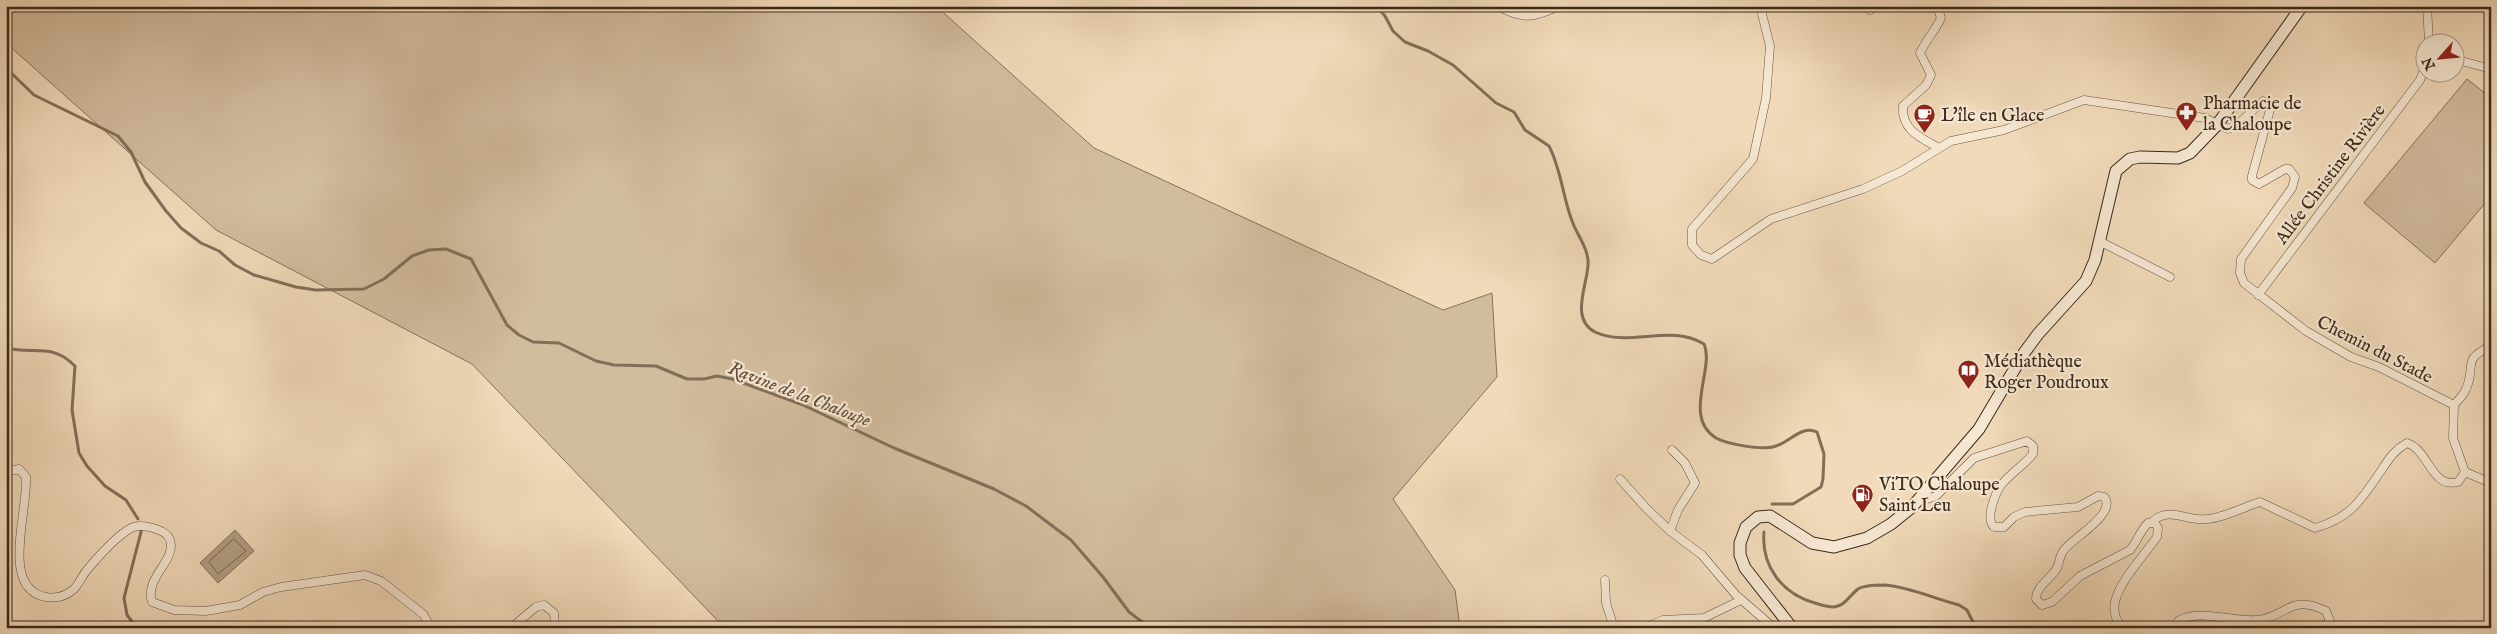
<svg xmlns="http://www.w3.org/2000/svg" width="2497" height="634" viewBox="0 0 2497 634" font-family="'IM FELL English',serif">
<rect width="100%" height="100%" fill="#f1dab9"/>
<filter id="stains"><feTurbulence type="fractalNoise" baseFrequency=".004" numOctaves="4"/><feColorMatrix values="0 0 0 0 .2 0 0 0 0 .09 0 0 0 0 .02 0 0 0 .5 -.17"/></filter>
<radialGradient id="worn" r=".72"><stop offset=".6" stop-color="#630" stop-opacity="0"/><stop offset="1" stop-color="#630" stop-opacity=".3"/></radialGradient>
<!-- green -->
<g fill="#d2bc9e" stroke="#86725c">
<path d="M6,6H936L1094,148L1443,310L1492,293L1497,377L1393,499L1455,590L1460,628H918L718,621L472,364L216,230L6,43Z"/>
<path d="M2467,79L2491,98V196L2435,263L2364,203Z"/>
</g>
<!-- water -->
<path fill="#b39e83" stroke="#836f59" d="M235,530L254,551L218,583L200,563Z"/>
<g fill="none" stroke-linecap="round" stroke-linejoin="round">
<!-- shore -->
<path stroke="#77644e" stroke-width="1" d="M234,539L246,551L218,574L209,562Z"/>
<!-- stream -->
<g stroke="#836f59" stroke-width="3">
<path d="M1376,6L1385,16L1393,31L1405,42L1428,51L1453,65L1496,103L1514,112L1525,130L1549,146C1562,171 1563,201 1574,226C1580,239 1589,251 1588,265C1587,286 1570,319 1595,332C1629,348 1671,323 1704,344C1715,369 1682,417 1716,438C1727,444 1763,451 1776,446C1790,442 1801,425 1817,432L1824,454L1823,479L1821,487L1793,504H1772"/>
<path d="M6,68L34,95L118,136L131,152L145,182L166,211L181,228L201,243L219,251L235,265L254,275L296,287L316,290L364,289L384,279L412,256L429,250L446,249L471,259L507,325L519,335L533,342L559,343L596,361L614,365L656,366L687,379H704L717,376L732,379L803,405L894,448L994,489L1026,506L1071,540L1103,577L1129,612L1145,624L1160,628"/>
<path d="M6,348C34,355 51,342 75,366L72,410L79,453L87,466L105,486L126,500L138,519"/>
<path d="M1764,532C1761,566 1782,594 1815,603C1821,605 1828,607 1834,607C1845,606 1850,595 1858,589C1864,585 1877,585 1885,585C1910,587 1935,599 1959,605L1967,610L1976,628"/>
<path d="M137,628L127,615L124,598L142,528"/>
</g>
<defs>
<g id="street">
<path d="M1498,6C1523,20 1534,18 1559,6"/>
<path d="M1760,6L1770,46L1766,98L1753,159L1692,229V245L1701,255L1712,259L1771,219L1863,189L1902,171L1951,141L2004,130L2084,100L2205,118L2228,129L2237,125L2263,101L2271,106L2252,176V180L2259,184L2285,169H2289L2295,177L2292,188L2241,259L2240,273L2244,283L2306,331L2351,357L2379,367L2454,405"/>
<path d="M1937,6L1941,18C1935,31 1926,40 1920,53L1931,75L1926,85L1903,106C1901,130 1921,138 1939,148"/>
<path d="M2427,6L2429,42"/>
<path d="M1870,10L1874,6"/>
<path d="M2454,59L2491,69"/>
<path d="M2099,241L2170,277"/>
<path d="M2258,295L2420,80L2424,70"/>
<path d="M2454,405C2458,400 2464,395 2466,389C2477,365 2460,361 2491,346"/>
<path d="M6,472L19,469L26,477C28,513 0,589 46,597C57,599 66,596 74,589C79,584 82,576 87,570C97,558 117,536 131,528C137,525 146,526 153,528C160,530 168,533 170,540C177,561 144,577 152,602L174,610L206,611L240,605L263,592L281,587L365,575L381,581L423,614L431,628"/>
<path d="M2465,472L2491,483"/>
<path d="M1620,479L1646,508L1670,531L1702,555L1736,595L1774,628"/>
<path d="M1922,497L1927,499L1936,496L1974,458L2027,441L2033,446V454C2024,465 2011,473 2002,484C1995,493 1985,519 1994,527H2004L2014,517L2025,512L2078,507L2098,496L2104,497C2118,513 2073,538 2064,550C2059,556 2060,562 2057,568C2051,579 2036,586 2036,599L2042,605L2052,602L2080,576L2130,550C2137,542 2140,531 2148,523H2155L2158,528L2157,537C2145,554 2119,582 2115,602C2113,612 2116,619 2121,628"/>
<path d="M2153,521C2170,506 2187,522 2208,519C2225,517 2244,507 2260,502L2315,528C2353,517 2362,498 2383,468C2390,457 2396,449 2407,443C2429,450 2431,489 2458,482L2465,472L2453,438L2454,405"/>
<path d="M1670,531L1678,510L1695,483L1685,463L1672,450"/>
<path d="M1605,580L1606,603L1614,628"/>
<path d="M511,628L536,607L544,605L554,613L555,628"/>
<path d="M1645,628L1663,620L1704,618L1741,600"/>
<path d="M2176,628L2178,621C2197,608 2234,622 2257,620C2287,617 2290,593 2326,611L2330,621L2322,628"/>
<path d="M2295,628H2312"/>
</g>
<path id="secondary" d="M1792,628L1745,568L1740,555V543L1746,527L1758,517L1770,516L1812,543L1834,547L1867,538L1891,524L1912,507L1979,429L2024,353L2038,334L2086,281L2095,260L2116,171L2130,159L2140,157L2178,158L2190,153L2217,125L2302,6"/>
</defs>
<!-- street casing -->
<use href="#street" stroke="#685542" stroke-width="9"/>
<!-- secondary casing -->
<use href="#secondary" stroke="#3b291a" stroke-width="13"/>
<!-- street -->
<use href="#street" stroke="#f6e7d2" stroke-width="8"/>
<!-- secondary -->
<use href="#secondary" stroke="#f6e7d2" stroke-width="11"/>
</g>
<!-- icons -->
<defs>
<symbol id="pharmacy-pin" viewBox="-11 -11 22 30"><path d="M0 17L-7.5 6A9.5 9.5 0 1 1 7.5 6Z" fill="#8f2418" stroke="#f6e7d2"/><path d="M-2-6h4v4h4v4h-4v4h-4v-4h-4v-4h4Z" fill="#fff"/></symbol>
<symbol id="cafe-pin" viewBox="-11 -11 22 30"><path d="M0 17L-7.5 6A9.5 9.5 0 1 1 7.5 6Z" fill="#8f2418" stroke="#f6e7d2"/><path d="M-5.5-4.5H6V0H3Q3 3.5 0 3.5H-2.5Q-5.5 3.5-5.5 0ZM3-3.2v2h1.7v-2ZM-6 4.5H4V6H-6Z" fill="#fff"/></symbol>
<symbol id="library-pin" viewBox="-11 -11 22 30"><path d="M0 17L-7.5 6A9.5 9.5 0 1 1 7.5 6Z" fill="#8f2418" stroke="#f6e7d2"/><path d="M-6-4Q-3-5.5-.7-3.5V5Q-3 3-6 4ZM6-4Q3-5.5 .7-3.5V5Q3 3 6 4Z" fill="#fff"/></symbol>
<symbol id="fuel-pin" viewBox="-11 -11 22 30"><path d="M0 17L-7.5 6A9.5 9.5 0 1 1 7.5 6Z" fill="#8f2418" stroke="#f6e7d2"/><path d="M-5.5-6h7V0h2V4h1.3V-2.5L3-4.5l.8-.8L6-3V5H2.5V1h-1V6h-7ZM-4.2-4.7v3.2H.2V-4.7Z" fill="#fff"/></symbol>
</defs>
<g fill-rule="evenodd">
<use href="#pharmacy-pin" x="2174" y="100" width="25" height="34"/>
<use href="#cafe-pin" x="1912" y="102" width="25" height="34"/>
<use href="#library-pin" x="1956" y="358" width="25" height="34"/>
<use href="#fuel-pin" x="1850" y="482" width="25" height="34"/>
</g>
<g text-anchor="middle" stroke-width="4.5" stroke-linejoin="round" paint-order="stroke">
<!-- poi labels -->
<g font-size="18" fill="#3b291a" stroke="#f6e7d2" text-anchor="start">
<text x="2203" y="109">Pharmacie de<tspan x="2203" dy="21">la Chaloupe</tspan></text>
<text x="1941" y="121">L'île en Glace</text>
<text x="1984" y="367">Médiathèque<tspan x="1984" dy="21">Roger Poudroux</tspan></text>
<text x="1879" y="490">ViTO Chaloupe<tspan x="1879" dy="21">Saint Leu</tspan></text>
</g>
<!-- street labels -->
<g font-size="18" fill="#3b291a" stroke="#f6e7d2">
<text transform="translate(2330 174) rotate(-53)" y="6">Allée Christine Rivière</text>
<text transform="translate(2375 349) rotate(27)" y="6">Chemin du Stade</text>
</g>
<!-- water labels -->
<g font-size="19" font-style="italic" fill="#5f4c3a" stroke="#f6e7d2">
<text transform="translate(800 393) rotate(21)" y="7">Ravine de la Chaloupe</text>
</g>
</g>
<!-- margin -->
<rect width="2497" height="634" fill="none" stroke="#f1dab9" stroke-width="25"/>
<rect x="8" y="8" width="2482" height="619" fill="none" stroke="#3b291a" stroke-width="2.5"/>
<rect x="12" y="12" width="2472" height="609" fill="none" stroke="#3b291a"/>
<!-- north arrow -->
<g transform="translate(2440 58) rotate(243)"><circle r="24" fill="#f6e7d2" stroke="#ab9b88"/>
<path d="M0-4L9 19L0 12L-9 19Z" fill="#8f2418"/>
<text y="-8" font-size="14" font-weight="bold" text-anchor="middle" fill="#3b291a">N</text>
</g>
<rect width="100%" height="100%" filter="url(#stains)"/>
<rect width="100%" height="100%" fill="url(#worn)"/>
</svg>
